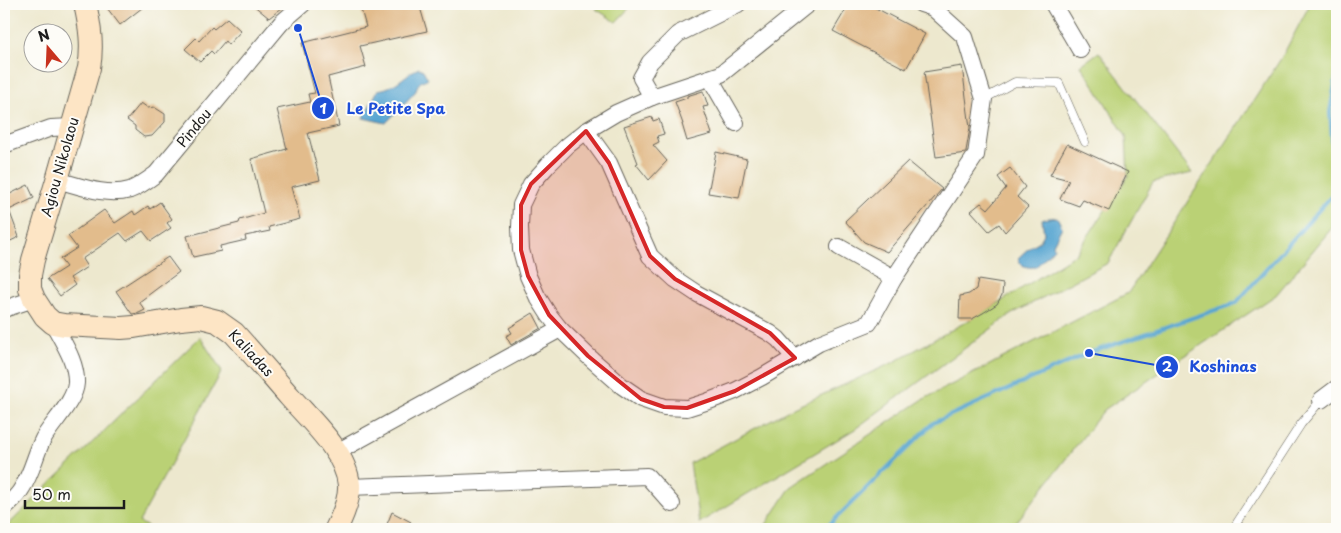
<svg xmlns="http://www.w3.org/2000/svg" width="1341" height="533" viewBox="0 0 1341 533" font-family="'Playpen Sans',sans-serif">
<rect width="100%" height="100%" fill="#fdfcf7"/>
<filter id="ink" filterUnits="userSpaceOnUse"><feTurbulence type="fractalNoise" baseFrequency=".02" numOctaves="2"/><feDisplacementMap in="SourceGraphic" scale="10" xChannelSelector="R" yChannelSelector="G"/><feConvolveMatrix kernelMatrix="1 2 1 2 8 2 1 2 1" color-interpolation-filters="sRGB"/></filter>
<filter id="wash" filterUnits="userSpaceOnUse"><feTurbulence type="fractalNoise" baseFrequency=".0096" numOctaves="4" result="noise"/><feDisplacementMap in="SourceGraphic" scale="20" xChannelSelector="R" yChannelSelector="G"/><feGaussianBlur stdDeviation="1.12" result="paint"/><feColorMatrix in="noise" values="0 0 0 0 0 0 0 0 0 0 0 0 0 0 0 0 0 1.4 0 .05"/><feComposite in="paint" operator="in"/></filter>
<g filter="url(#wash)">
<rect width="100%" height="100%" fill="#ede8ce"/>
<!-- green -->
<g fill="#bad175" stroke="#6b7648">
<path d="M600,4H633L616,22L596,9Z"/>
<path d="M1310,4H1337V199L1331,229L1276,295L1104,410L1011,529H763L791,487L922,400L1128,293L1282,57Z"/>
<path d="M1099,52L1192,173L1153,182L1108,263L1010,315L855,429L699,523L690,463L791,409L892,363L989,309L1076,254L1128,176L1126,136L1081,65Z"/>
<path d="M200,337L222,371L139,522L152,529H4Z"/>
</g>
<!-- water -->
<g fill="#58a6d1" stroke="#3a6176">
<path d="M419,68L423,70L428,79C421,80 417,84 416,91L386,123L363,118L378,90C398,87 403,75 419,68Z"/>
<path d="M1057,217L1062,227L1053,244L1054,248L1036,267C1027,268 1021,267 1018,258L1030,247L1040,241L1044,234L1042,219Z"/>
</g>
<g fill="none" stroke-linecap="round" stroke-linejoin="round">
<!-- stream -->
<path stroke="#58a6d1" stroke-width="4" d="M825,529L933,423L1089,353L1236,303L1336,191L1330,112L1337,72"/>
</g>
<g id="blocks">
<!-- building -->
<g fill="#e2bc8c">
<path d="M104,4H147L120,25Z"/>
<path d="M252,4H287L269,18Z"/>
<path d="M369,4H419L427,31L360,46L366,67L328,77L339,126L308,133L320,180L291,187L300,219L269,227L270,231L245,236L246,240L220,246L221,251L193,257L187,236L239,223L240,220L264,213L251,159L287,149L277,109L310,102L308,94L315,93L302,43L366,27L360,6Z"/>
<path d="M849,4H868L925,34L906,69L833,31Z"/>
<path d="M227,18L241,31L228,45L225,41L214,54L211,51L200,62L185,49L196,38L199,41L212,27L214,29Z"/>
<path d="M962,66L970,128L966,151V153L936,157L924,72Z"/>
<path d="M703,91L708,106L703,107L712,134L687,141L682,124H683L675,102L687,98V96Z"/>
<path d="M141,103L148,108L154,107L165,114V122L152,136L144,137L135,130V126L127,120Z"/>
<path d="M652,117L653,121L659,119L664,134L657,136L659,142L653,145L667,161L649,180L636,164L638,163L624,126Z"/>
<path d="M1067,144L1128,172L1109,211L1083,200L1079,206L1060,199L1069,180L1050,175Z"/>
<path d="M716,152L747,159L739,198L708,193Z"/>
<path d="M908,161L942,189L887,252L864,242L845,221Z"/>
<path d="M1010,168L1025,187L1017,197L1028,207L1005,232L999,224L989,231L971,211L981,203L988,209L1006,188L998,177Z"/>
<path d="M28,185L34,198L9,210L19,237L4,244V197Z"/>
<path d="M160,202L172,219L167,223L171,228L151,241L143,231L127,241L120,233L82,259L87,267L70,278L75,285L60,296L47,279L66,267L60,259L77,248L68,236L104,210L115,223L133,211L135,215L148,206L150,209Z"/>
<path d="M168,257L179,272L139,302L145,310L139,313L132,314L116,291Z"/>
<path d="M978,280L1003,284L1002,295L997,304L983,313L972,319H959L960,296L969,294L976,289Z"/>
<path d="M533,313L541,328L511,345L506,336L512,333L509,328Z"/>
<path d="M392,512L411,522L408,529H385Z"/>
</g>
</g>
</g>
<g filter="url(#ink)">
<use href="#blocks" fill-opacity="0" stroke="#65635a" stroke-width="1"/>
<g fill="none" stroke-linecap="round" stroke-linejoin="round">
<defs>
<g id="lane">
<path d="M984,99L1015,82L1059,83L1085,142"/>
<path d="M1233,529L1301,424L1321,400"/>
</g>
<g id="street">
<path d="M808,4L721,74L652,97L616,113L586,131L567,146L548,165L531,184L521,205L520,227L521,250L528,276L537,296L549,315L560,329L588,356L622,386L641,399L664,407L687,408L709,401L735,391L762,377L819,343L869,323L894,278L976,155L984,99L965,37L933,8L921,4"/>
<path d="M1053,4L1080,50"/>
<path d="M710,78L736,123"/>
<path d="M652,97L641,78L650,62L678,34L738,4"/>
<path d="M586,131L609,163L650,256L675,279L696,293L770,333L778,339L795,358"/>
<path d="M4,145L51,128L72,127"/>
<path d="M57,180C80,186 106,197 130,190C140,186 148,180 156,174L282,22L303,4"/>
<path d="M839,247L894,278"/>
<path d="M4,309L34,299"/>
<path d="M1321,400L1337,388"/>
<path d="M337,452L560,329"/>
<path d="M349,487L647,476L672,504"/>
<path d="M4,508C10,502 18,496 22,488C32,473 35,455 43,439C52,423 75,401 76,383C77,362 62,341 53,323"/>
</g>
<path id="secondary" d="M85,4C90,26 93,46 89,68L57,180L33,260L30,275V289L34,299L45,316L53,323L64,325L121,328L134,327L181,319L201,317L217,321L234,333C253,354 271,375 290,397C311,421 346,452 349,485C350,499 342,517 336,529"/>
</defs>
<!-- lane casing -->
<use href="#lane" stroke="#65635a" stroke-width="9"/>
<!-- street casing -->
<use href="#street" stroke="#65635a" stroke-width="18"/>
<!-- secondary casing -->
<use href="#secondary" stroke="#65635a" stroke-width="24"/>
<!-- lane -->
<use href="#lane" stroke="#fff" stroke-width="8"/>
<!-- street -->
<use href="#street" stroke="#fff" stroke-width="16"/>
<!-- secondary -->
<use href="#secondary" stroke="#fde5c5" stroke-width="22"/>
</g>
</g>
<!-- marked area -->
<path fill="#d62828" fill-opacity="0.2" stroke="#d62828" stroke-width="4" stroke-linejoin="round" d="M586,131L609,163L650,256L675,279L770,333L795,358L735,391L687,408L664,407L641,399L588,356L549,315L528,276L521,250V205L531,184Z"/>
<g text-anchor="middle" stroke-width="4" stroke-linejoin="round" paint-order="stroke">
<!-- street labels -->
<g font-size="14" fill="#1c1c1c" stroke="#fdfcf7">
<text transform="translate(194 128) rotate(-51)" y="5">Pindou</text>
<text transform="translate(60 167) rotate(-74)" y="5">Agiou Nikolaou</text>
<text transform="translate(251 353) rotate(47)" y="5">Kaliadas</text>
</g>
</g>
<!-- callouts -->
<path fill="none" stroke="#1d4ed8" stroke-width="2" d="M298 28L323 108M1089 353L1167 367"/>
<g fill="#1d4ed8" stroke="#fdfcf7" stroke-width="2">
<circle cx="298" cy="28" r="5"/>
<circle cx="1089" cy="353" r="5"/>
<circle cx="323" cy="108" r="12"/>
<circle cx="1167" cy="367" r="12"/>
</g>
<g font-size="15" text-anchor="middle" font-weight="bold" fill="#fff">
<text x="323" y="114">1</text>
<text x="1167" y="372">2</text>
</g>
<g font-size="15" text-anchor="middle" font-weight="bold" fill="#1d4ed8" stroke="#fdfcf7" stroke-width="4" stroke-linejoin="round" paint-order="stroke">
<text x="396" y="114">Le Petite Spa</text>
<text x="1223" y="372">Koshinas</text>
</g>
<!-- margin -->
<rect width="1341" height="533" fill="none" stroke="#fdfcf7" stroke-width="20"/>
<!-- north arrow -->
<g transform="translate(48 48) rotate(341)"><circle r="24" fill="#fdfcf7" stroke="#a3a29f"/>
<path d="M0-4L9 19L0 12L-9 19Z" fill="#c8321e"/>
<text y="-8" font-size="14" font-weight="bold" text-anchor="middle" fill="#1c1c1c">N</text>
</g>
<!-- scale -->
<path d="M25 500v8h99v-8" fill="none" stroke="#1c1c1c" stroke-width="2.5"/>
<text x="32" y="500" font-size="15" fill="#1c1c1c" stroke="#fdfcf7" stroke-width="4" paint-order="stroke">50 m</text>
</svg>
